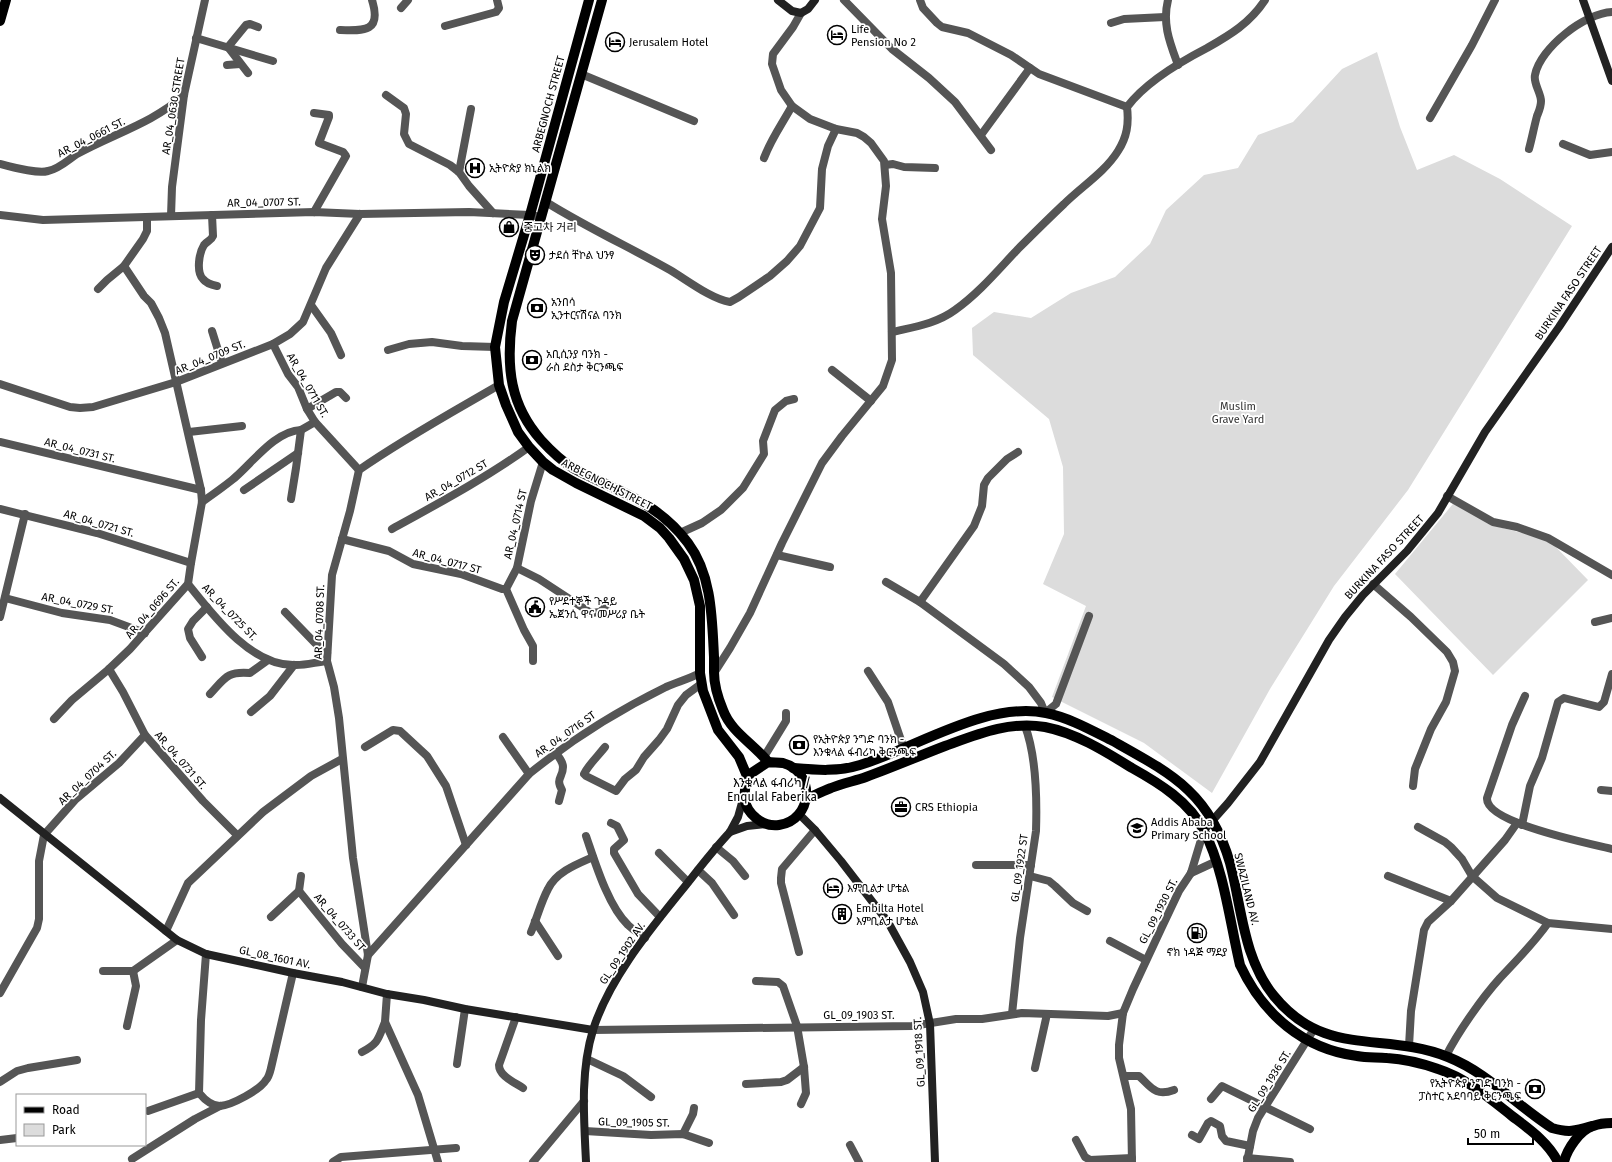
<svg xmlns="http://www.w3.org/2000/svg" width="1612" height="1162" viewBox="0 0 1612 1162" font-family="'Fira Sans','Noto Sans Ethiopic','Noto Sans KR',sans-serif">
<rect width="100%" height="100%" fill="#fff"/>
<!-- green -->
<g fill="#dcdcdc">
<path d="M1377,52L1400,127L1417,170L1454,155L1500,179L1572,226L1408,490L1334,586L1270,689L1212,793L1144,743L1052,697L1086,606L1043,584L1064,534L1063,467L1049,419L973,355L972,328L994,312L1031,318L1071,293L1115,277L1150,244L1166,210L1204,175L1238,168L1258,135L1293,122L1342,69Z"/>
<path d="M1457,499L1495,526L1549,540L1588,580L1493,675L1395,574Z"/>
</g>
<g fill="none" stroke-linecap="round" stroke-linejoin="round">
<!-- minor -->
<g stroke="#555" stroke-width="8">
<path d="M844,0L892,49L929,78L955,102L991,150"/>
<path d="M920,0L923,8L937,23L942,27L968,33L1011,55L1039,74L1127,107"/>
<path d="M1168,0C1162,24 1170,43 1178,65"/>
<path d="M401,8L408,0"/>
<path d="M1111,23L1124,19L1165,17"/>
<path d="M445,26L496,12L499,8L497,0"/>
<path d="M340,30C364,31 382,32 372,0"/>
<path d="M196,38L273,61"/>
<path d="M227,65L240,64"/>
<path d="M248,73L228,47L246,25L250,24L258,27"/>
<path d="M581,74L694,121"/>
<path d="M386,95L404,108L406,114L404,134L409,144L450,165L459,172L469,186L493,213"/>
<path d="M1430,118L1472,45L1495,0"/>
<path d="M981,135L1030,68"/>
<path d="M1563,144L1590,155L1612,152"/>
<path d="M1529,149C1532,138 1534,127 1537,116C1539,111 1541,107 1541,101C1541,93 1533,83 1535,75C1540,48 1585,13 1612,12"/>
<path d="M764,158C771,139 782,124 792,106"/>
<path d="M0,164C13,167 36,174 48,171C59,169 68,160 77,154C113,134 153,123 184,95"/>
<path d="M885,165L893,164L904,167L935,168"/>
<path d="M459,172L471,109"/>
<path d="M546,202C586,227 629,247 670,270C687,280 711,299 730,302L739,297L770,276L787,261L800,246L820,208L822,169L828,146L836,129"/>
<path d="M314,212L346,156L343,152L319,143L329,117V115L314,113"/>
<path d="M212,215L213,236C211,241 207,241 204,245C199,253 196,272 203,279C206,283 212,285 217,286"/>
<path d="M171,216L172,187L184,95L205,0"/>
<path d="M98,289L107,280L124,266L143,239L147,231V217"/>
<path d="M311,305L331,333L341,355"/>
<path d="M212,331L222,363"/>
<path d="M892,332C913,327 936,324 955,310C979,293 998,270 1018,249C1033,234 1048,219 1064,204C1081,187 1105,172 1118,151C1127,137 1129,124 1127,107C1145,83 1180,62 1207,48C1230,35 1250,23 1265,0"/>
<path d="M273,344L288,374L298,387L307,409L315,422L359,470"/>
<path d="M388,350L409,344L432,342L462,346L495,347"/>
<path d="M832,370L871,401"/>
<path d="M0,384L70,407L80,408L93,407L176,382L273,344L290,334L303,322L326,268L360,214"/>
<path d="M307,409L336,392H340L346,398"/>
<path d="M189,432L242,426"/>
<path d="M0,442L201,490"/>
<path d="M244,490L298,453"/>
<path d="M1447,496L1493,522L1517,527L1548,538L1612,575"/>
<path d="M291,499L296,468L301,430L315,422"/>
<path d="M202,502C212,495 222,488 232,480C251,465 274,431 301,430"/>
<path d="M0,509L97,533L191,563"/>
<path d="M392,529C439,503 486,478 529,447"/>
<path d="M680,533L702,523L721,510L743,488L764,454L763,441L775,410L786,401L794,399"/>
<path d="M342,539L389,551L413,564L461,574L502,589H506L517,568L531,501L543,462"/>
<path d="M777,555L830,567"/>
<path d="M517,568L539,579L591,613L600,612L608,604"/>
<path d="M886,582L920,602L1004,664L1029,687L1041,703L1045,713L1056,704L1089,616"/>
<path d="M188,584C213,615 250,665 293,665C304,666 316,662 327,661"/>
<path d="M1373,584L1411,617L1447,652L1453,662L1455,671L1446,702L1431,729L1415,769L1413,786"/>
<path d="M506,589L524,630L533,646V661"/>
<path d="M5,598L62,613L110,620L145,633"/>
<path d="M920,602L974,526L982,506L984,485L988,478L1007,459L1018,452"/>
<path d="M285,612L315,643L327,653"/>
<path d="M0,617L25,514"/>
<path d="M1595,622L1612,618"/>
<path d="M202,657L190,638L188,629L193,621L207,607"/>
<path d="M109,669L123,692L145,735L203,801L237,835"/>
<path d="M868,671L888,702L904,749"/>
<path d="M714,673L730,648L750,613L782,543L822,463L842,436L883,386L892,360L891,273L882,219L886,186L884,161L871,143L864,137L857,133L836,129L810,119L792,106L781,90L772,64L773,54L793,27L801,13"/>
<path d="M210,694C225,678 227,671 250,673L268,660"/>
<path d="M1525,696L1512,725L1487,798C1485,823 1592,844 1612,849"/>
<path d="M251,712L270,696L294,665"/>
<path d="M54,719L72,700L109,669L130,649L188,584L191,563L202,502L201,490L165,333L159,318L151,303L144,296L124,266"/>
<path d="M503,737L529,774"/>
<path d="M365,747L393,730L400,731L427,756L446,786L466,845"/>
<path d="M605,747C598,756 589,764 584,774L586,776L616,791L625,779L636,770L644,757L659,740L667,729L678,705L686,695L701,684"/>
<path d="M555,752C559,757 563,762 563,767C563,778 555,778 562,790L559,801"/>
<path d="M764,757L786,721V713"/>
<path d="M1601,790L1612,791"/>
<path d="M611,823L617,826L624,840L614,849V853L638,894L660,917"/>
<path d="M1522,825L1530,786L1542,758L1558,702L1564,698L1599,707L1604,702L1612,674"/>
<path d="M1418,827L1445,842L1451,847L1462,859L1472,876L1497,898L1548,923L1612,929"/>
<path d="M586,836C595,862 608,906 628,925C633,930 640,934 645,938"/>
<path d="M716,847L733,861L745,876"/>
<path d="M659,853L688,882"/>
<path d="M976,865H1031"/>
<path d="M698,870L712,883L734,915"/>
<path d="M1191,873L1217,861"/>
<path d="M1030,876L1049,881L1055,886L1073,903L1087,911"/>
<path d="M1388,876L1451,901"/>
<path d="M299,891L301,876"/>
<path d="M271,917L299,891L342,944L365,968"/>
<path d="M535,921L558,956"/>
<path d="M166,931L188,883L263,812L311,776L342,759"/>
<path d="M531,932C537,918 541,902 548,889C556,872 577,864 593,857"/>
<path d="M1110,941L1146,960"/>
<path d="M799,952L781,883V878L782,869L815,830"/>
<path d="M206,954L201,1020L199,1093C204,1099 212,1106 220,1106C232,1105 260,1090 266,1080C269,1077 270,1072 271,1068L293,973"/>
<path d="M368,955L529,774C571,740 617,711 666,687C677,682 689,679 700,673"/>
<path d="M103,971H133L177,940"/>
<path d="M756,981L778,982L783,986L797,1026L804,1067L806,1093L801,1104"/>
<path d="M362,987L368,955L353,858L339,718L334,687L327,661L332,575L350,511L359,470C405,438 451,413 499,385"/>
<path d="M0,993L37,928L39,919V861L44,835L75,800L119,763L145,735"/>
<path d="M387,994L385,1022L418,1095L438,1162"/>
<path d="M1012,1014L1020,938L1036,831C1037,800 1036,755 1025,726"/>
<path d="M516,1017L499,1065C499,1076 514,1082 523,1088"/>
<path d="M127,1026L136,986L133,971"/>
<path d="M593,1030L912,1026L956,1019H982L1022,1013L1108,1016L1123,1013"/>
<path d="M1409,1046L1411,1011L1424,930L1428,922L1451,901L1505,840L1517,823"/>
<path d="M362,1052C379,1043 378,1039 385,1022"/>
<path d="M1446,1056C1458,1032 1482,998 1500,978C1517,960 1534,943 1548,923"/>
<path d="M587,1059L623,1076L651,1097"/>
<path d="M457,1064L465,1009"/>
<path d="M1035,1068L1047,1014"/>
<path d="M1124,1076H1139C1151,1087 1155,1097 1174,1090"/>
<path d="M0,1082L17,1071L28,1068L77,1060"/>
<path d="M746,1084L781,1082L787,1080L804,1067"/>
<path d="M1211,1099L1222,1086L1310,1129"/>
<path d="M148,1111L199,1093"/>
<path d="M585,1131L651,1135L683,1134L709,1143"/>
<path d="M683,1134L693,1114L694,1108"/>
<path d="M1192,1135L1199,1139L1208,1123L1211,1121L1220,1126L1222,1136L1226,1141L1250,1146"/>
<path d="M0,1140L17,1138"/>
<path d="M1076,1140L1085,1157L1090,1160L1132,1158"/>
<path d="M850,1145L859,1162"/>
<path d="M1247,1158L1290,1162"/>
<path d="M132,1159L195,1119L220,1106"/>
<path d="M333,1162L341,1157L456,1148"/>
<path d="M533,1162L584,1101"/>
<path d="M1132,1162L1131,1109L1119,1058V1045L1123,1013L1133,989L1161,929L1179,891L1191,873L1204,830"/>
<path d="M1247,1162L1253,1131L1258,1118L1314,1029"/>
</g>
<!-- tertiary -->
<path stroke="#555" stroke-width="8" d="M0,215L43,220L314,212L360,214L469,212L530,215L541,217"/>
<!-- secondary -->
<g stroke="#222" stroke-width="8">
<path d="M778,0L792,11L801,13L808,9L815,0"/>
<path d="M1583,0L1612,81"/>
<path d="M0,798L177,940L206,954L293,973L342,982L387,994L424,1000L465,1009L593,1030"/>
<path d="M799,814L815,830L841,861L888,922L910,962L923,992L930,1024L935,1162"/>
<path d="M1204,830L1228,803L1260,762L1329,640L1345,617L1363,595L1407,551L1438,513L1485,432L1559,327L1612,247"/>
<path d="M730,832L747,826L767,824"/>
<path d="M586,1162C584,1119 580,1072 593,1030C609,979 649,931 682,890C698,870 713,850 730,832L738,817L743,799"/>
</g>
<!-- primary -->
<g stroke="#000" stroke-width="10">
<path d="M589,0L530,215L504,302L495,347L499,385L506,405L518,432L529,447L543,462L553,470L576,483L644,516L660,528L669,538L684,559L694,580L700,606V673L703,691L718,730L739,757L747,776"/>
<path d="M602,0L512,321C506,367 510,405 541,440C551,451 560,460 573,468C616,491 657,501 688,543C712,575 712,618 714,657C714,662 714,667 714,672C714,684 718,698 723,710C731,732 754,744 768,762"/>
<path d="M0,21L6,0"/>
<path d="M768,762C773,763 778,762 783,763C816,772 813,820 779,825C771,826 763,824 756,818C741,806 744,794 747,776Z"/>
<path d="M793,768C816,770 838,772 860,765C916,748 986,701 1046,713C1070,718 1091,730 1113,741C1172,774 1210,793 1230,863C1242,908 1243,958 1274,996C1325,1059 1384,1031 1448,1057C1488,1073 1516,1105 1552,1128C1569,1133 1575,1131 1592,1126"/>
<path d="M806,799C815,795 823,791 831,788C843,783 855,781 866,777C893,767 919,756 945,746C978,734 1009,721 1045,727C1076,733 1106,752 1132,768C1159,783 1190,802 1204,831C1224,869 1230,923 1240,965C1263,1014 1303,1049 1357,1056C1367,1058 1377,1057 1387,1058C1404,1059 1421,1063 1438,1069C1466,1078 1488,1097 1512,1116C1529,1129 1548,1142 1558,1162"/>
<path d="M1564,1162C1567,1149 1580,1130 1593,1126C1598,1124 1606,1123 1612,1123"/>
</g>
</g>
<!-- icons -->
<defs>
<symbol id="hotel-ring" viewBox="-11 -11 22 22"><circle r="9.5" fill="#fff" stroke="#000" stroke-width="1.5"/><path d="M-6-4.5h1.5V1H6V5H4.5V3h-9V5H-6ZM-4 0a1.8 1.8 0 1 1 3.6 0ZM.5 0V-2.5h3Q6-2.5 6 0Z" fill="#000"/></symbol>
<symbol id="hospital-ring" viewBox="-11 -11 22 22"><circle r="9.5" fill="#fff" stroke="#000" stroke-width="1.5"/><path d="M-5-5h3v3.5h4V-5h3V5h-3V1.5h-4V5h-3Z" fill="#000"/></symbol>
<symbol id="shop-ring" viewBox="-11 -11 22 22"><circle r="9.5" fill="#fff" stroke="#000" stroke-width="1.5"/><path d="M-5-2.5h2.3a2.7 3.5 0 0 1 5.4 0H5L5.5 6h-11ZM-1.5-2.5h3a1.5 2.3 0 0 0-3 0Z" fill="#000"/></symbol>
<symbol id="theatre-ring" viewBox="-11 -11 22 22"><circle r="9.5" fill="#fff" stroke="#000" stroke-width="1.5"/><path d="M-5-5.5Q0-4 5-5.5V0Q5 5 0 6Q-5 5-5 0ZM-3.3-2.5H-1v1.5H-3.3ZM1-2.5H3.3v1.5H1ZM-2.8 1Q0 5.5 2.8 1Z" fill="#000"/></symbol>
<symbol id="bank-ring" viewBox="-11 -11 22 22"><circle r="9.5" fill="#fff" stroke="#000" stroke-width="1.5"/><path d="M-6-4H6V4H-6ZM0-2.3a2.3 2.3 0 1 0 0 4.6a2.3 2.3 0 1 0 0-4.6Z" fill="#000"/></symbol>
<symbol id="civic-ring" viewBox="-11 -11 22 22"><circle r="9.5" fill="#fff" stroke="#000" stroke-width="1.5"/><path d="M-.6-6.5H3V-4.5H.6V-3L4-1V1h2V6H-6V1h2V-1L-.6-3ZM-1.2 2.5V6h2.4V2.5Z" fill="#000"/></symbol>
<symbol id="office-ring" viewBox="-11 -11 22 22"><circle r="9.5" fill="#fff" stroke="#000" stroke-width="1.5"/><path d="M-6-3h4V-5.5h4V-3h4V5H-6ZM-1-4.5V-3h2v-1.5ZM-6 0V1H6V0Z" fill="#000"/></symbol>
<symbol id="school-ring" viewBox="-11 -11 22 22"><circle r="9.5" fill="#fff" stroke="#000" stroke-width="1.5"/><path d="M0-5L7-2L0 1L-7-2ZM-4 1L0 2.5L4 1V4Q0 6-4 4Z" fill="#000"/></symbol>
<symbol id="building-ring" viewBox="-11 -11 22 22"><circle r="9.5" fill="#fff" stroke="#000" stroke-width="1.5"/><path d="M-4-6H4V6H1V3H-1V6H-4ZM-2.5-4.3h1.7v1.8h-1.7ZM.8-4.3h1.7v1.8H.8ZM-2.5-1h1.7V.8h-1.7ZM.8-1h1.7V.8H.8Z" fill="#000"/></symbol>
<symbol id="fuel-ring" viewBox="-11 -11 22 22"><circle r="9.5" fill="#fff" stroke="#000" stroke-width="1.5"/><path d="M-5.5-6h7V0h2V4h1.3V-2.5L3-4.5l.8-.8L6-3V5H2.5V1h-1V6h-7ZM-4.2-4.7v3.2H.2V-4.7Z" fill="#000"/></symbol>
</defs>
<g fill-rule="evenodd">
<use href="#hotel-ring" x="826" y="24" width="22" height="22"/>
<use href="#hotel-ring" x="604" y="31" width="22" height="22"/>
<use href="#hospital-ring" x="464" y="157" width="22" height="22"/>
<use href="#shop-ring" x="498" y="216" width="22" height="22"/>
<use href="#theatre-ring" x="524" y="244" width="22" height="22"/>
<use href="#bank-ring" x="526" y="297" width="22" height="22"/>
<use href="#bank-ring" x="521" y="349" width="22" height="22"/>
<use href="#civic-ring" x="524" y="596" width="22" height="22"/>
<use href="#bank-ring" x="788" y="734" width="22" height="22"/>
<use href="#office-ring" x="890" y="796" width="22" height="22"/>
<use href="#school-ring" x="1126" y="817" width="22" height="22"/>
<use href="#hotel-ring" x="822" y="877" width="22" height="22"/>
<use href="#building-ring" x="831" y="903" width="22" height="22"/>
<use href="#fuel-ring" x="1186" y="922" width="22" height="22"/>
<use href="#bank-ring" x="1524" y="1078" width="22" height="22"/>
</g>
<g text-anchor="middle" stroke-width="3.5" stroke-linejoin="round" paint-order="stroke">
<!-- poi labels -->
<g font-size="11" fill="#000" stroke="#fff" text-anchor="start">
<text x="851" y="33">Life<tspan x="851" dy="13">Pension No 2</tspan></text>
<text x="629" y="46">Jerusalem Hotel</text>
<text x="489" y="172">ኢትዮጵያ ክኒልክ</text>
<text x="523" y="231">중고차 거리</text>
<text x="549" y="259">ታደሰ ቸኮል ህንፃ</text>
<text x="551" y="306">አንበሳ<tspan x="551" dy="13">ኢንተርናሽናል ባንክ</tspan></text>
<text x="546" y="358">አቢሲንያ ባንክ -<tspan x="546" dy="13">ራስ ደስታ ቅርንጫፍ</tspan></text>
<text x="549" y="605">የሥደተኞች ጉዳይ<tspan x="549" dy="13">ኤጀንሲ ዋና መሥሪያ ቤት</tspan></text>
<text x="813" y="743">የኢትዮጵያ ንግድ ባንክ -<tspan x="813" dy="13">እንቁላል ፋብሪካ ቅርንጫፍ</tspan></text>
<text x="915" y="811">CRS Ethiopia</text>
<text x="1151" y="826">Addis Ababa<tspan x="1151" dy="13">Primary School</tspan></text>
<text x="847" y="892">እምቢልታ ሆቴል</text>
<text x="856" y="912">Embilta Hotel<tspan x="856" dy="13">እምቢልታ ሆቴል</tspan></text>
<text x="1197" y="956" text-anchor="middle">ኖክ ነዳጅ ማደያ</text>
<text x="1521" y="1087" text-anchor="end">የኢትዮጵያ ንግድ ባንክ -<tspan x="1521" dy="13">ፓስተር አደባባይ ቅርንጫፍ</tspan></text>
</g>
<!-- street labels -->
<g font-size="11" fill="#000" stroke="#fff">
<text transform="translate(548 104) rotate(-75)" y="4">ARBEGNOCH STREET</text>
<text transform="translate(173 106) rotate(-81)" y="4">AR_04_0630 STREET</text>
<text transform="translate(91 137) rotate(-27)" y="4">AR_04_0661 ST.</text>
<text transform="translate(264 202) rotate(-1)" y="4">AR_04_0707 ST.</text>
<text transform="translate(1568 293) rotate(-56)" y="4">BURKINA FASO STREET</text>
<text transform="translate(210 357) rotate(-22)" y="4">AR_04_0709 ST.</text>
<text transform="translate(308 385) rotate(60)" y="4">AR_04_0711 ST.</text>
<text transform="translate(80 450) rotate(14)" y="4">AR_04_0731 ST.</text>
<text transform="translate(456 480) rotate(-30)" y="4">AR_04_0712 ST</text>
<text transform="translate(607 484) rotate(27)" y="4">ARBEGNOCH STREET</text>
<text transform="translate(99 523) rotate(16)" y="4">AR_04_0721 ST.</text>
<text transform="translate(515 524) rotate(-77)" y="4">AR_04_0714 ST</text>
<text transform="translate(1384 557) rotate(-47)" y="4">BURKINA FASO STREET</text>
<text transform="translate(447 561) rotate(15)" y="4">AR_04_0717 ST</text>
<text transform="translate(78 603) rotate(11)" y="4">AR_04_0729 ST.</text>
<text transform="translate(152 608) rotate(-49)" y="4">AR_04_0696 ST.</text>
<text transform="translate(230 612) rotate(46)" y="4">AR_04_0725 ST.</text>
<text transform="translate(319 622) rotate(-88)" y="4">AR_04_0708 ST.</text>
<text transform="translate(565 734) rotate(-35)" y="4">AR_04_0716 ST</text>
<text transform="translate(181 760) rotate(49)" y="4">AR_04_0731 ST.</text>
<text transform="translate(87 777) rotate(-43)" y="4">AR_04_0704 ST.</text>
<text transform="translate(1019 868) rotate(-82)" y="4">GL_09_1922 ST</text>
<text transform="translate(1247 889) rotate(76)" y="4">SWAZILAND AV.</text>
<text transform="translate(1158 911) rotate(-63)" y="4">GL_09_1930 ST.</text>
<text transform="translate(340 922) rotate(49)" y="4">AR_04_0733 ST</text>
<text transform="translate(622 953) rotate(-56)" y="4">GL_09_1902 AV.</text>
<text transform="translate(275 957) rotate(12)" y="4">GL_08_1601 AV.</text>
<text x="859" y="1019">GL_09_1903 ST.</text>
<text transform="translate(919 1052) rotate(-93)" y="4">GL_09_1918 ST.</text>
<text transform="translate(1269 1081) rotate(-58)" y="4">GL_09_1936 ST.</text>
<text transform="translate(634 1122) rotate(1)" y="4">GL_09_1905 ST.</text>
</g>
<!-- park labels -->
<g font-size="11" fill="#333" stroke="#fff">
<text x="1238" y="410">Muslim<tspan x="1238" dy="13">Grave Yard</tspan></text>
</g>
<!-- neighbourhood labels -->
<g font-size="12" fill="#000" stroke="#fff">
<text x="772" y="787">እንቁላል ፋብሪካ /<tspan x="772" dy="14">Enqulal Faberika</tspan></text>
</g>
</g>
<!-- legend -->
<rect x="16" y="1094" width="130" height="52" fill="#ffffff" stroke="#999999"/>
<rect x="24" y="1107" width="20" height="6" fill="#000000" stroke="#999999"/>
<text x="52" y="1114" font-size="12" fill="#000000">Road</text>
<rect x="24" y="1124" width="20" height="12" fill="#dcdcdc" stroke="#999999"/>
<text x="52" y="1134" font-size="12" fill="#000000">Park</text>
<!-- scale -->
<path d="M1468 1138v6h65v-6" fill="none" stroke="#000000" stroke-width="2"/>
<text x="1474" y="1138" font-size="12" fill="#000000" stroke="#ffffff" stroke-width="3" paint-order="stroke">50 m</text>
</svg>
